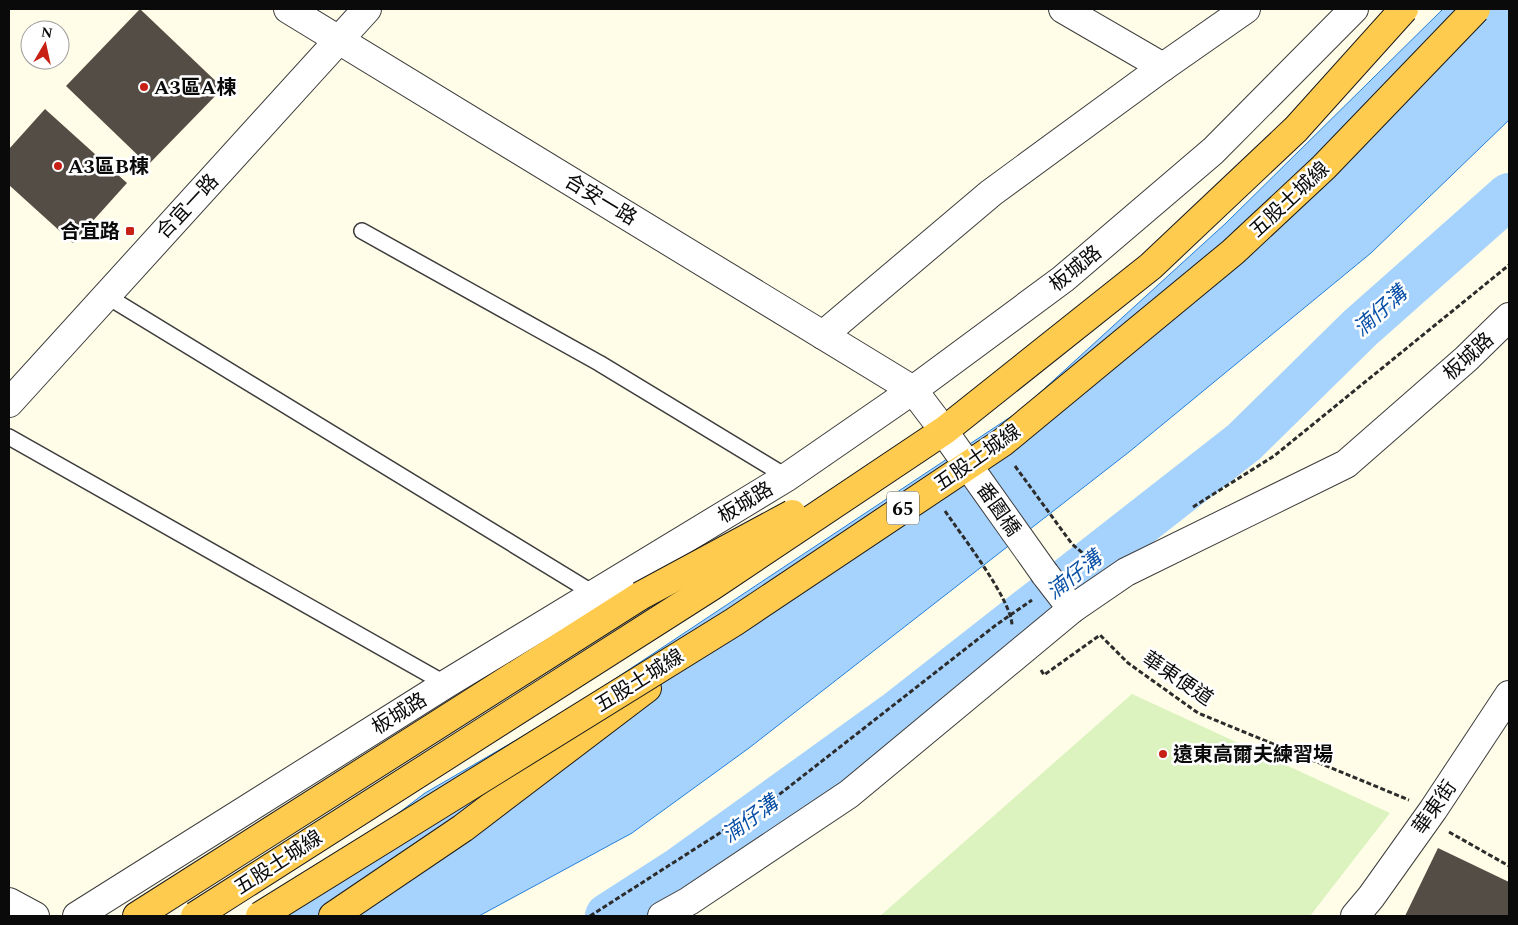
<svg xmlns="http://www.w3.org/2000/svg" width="1518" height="925" viewBox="0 0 1518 925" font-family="Spectral,'Noto Sans TC',serif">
<rect width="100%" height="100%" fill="#fffde7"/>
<!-- pitch -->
<path fill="#dcf3c0" d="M1132,694L1390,813L1310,916H880Z"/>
<!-- water -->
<path fill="#a6d3fd" stroke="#257fdb" d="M1443,9H1509V120L1371,253L1129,452L749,748L632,833L479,916H262L425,793L568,710L1021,410L1226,223Z"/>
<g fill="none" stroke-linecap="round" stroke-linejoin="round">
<!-- river -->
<path stroke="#a6d3fd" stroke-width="46" d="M608,916L681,869L895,715L1244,442L1360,328L1509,196"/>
</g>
<!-- building -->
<g fill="#544d46">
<path d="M140,9L223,88L148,165L66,86Z"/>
<path d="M45,109L127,183L73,243L9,185V149Z"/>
<path d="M1438,848L1509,882V916H1405Z"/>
</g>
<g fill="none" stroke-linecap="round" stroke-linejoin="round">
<defs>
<g id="service">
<path d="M362,231L599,363L787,477"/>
<path d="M105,295L593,593"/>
<path d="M9,437L446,684"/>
</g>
<g id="minor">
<path d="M288,9L913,390L935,419"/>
<path d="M1063,9L1163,67"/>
<path d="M9,403L367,9"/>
<path d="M1045,574L1072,609"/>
<path d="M9,902L35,916"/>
<path d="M1355,916L1371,897L1433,810L1509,695"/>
</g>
<g id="tertiary">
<path d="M823,335L991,193L1163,67L1246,9"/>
<path d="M77,916L446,684L787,477L913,390L1063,279L1213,151L1354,9"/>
<path d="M662,916L689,901L849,794L1072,609L1126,572L1346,464L1466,359L1509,317"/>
</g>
<g id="trunk">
<path d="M137,916L640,596"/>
<path d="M333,916L463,828L647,688"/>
</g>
</defs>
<!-- service casing -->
<use href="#service" stroke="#3d3d3d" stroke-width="18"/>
<!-- minor casing -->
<use href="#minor" stroke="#3d3d3d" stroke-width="30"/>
<!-- tertiary casing -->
<use href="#tertiary" stroke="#3d3d3d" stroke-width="30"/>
<!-- trunk casing -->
<use href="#trunk" stroke="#1b1b1b" stroke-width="30"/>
<!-- path -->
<g stroke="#2c2c2c" stroke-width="3" stroke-dasharray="5 2.5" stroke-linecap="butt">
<path d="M1015,466L1072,544L1086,556"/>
<path d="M1193,507L1274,456L1509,265"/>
<path d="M945,511C962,536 1011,599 1012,625"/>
<path d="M1072,568L1086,556H1101"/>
<path d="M1041,670L1044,675L1100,635L1128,663L1198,713L1409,800"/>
<path d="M1449,832L1509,866"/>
<path d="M590,916L776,797L996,625L1032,600"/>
</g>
<!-- service -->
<use href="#service" stroke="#fff" stroke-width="15"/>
<!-- minor -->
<use href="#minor" stroke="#fff" stroke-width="28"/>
<!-- tertiary -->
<use href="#tertiary" stroke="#fff" stroke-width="28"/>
<!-- trunk -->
<use href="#trunk" stroke="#ffcb4e" stroke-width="28"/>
<defs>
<path id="minor-bridge" d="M935,419L1045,574"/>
<g id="trunk-bridge">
<path d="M640,596L792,514"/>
<path d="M195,916L712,586L945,430L1151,266L1296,129L1404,9"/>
<path d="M260,916L734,622L1003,442L1233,252L1324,167L1476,9"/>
</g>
</defs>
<!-- minor-bridge casing -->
<use href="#minor-bridge" stroke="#3d3d3d" stroke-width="30" stroke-linecap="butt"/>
<!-- trunk-bridge casing -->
<use href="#trunk-bridge" stroke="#1b1b1b" stroke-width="30" stroke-linecap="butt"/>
<!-- minor-bridge -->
<use href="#minor-bridge" stroke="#fff" stroke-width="28"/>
<!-- trunk-bridge -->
<use href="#trunk-bridge" stroke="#ffcb4e" stroke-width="28"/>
</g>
<!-- markers -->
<g fill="#c72015" stroke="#fff" stroke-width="2">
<circle cx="144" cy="87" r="5"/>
<circle cx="58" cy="166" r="5"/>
<rect x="125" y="226" width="10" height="10" rx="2.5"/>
<circle cx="1163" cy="754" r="5"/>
</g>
<g text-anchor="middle" stroke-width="5" stroke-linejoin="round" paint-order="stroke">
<!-- shield labels -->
<rect fill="#fff" stroke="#545454" stroke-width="1" x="887" y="491.5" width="32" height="33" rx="4"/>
<g font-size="19" font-weight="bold" fill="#0a0a0a">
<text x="903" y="515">65</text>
</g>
<!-- poi labels -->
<g font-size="20" font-weight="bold" fill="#0a0a0a" stroke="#fff" text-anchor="start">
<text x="154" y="94">A3區A棟</text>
<text x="68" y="173">A3區B棟</text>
<text x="120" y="238" text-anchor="end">合宜路</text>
<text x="1173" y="761">遠東高爾夫練習場</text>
</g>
<!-- street labels -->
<g font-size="20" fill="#0a0a0a" stroke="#fff">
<text transform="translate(601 199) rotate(31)" y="7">合安一路</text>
<text transform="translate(1289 199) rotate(-43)" y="7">五股土城線</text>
<text transform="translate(187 206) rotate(-47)" y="7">合宜一路</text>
<text transform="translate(1075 268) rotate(-39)" y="7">板城路</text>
<text transform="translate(1468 356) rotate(-42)" y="7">板城路</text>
<text transform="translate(977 457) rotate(-35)" y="7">五股土城線</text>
<text transform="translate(745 502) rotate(-31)" y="7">板城路</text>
<text transform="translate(999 509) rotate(55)" y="7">番園橋</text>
<text transform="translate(1178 678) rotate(34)" y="7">華東便道</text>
<text transform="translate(639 680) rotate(-32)" y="7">五股土城線</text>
<text transform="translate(399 713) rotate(-32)" y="7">板城路</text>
<text transform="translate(1434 807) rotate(-55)" y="7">華東街</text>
<text transform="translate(278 862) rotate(-33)" y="7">五股土城線</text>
</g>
<!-- water labels -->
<g font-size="21" font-style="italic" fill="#0850a7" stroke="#fff">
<text transform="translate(1380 311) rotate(-42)" y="7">湳仔溝</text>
<text transform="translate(1074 575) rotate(-38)" y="7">湳仔溝</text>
<text transform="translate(750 819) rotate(-36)" y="7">湳仔溝</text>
</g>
</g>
<!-- border -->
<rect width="1518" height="925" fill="none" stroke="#0a0a0a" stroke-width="20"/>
<!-- north arrow -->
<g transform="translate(45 45) rotate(9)"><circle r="24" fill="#ffffff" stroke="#9d9d9d"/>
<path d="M0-4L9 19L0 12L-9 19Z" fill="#c72015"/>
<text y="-8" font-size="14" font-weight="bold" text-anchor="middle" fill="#0a0a0a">N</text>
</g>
</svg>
